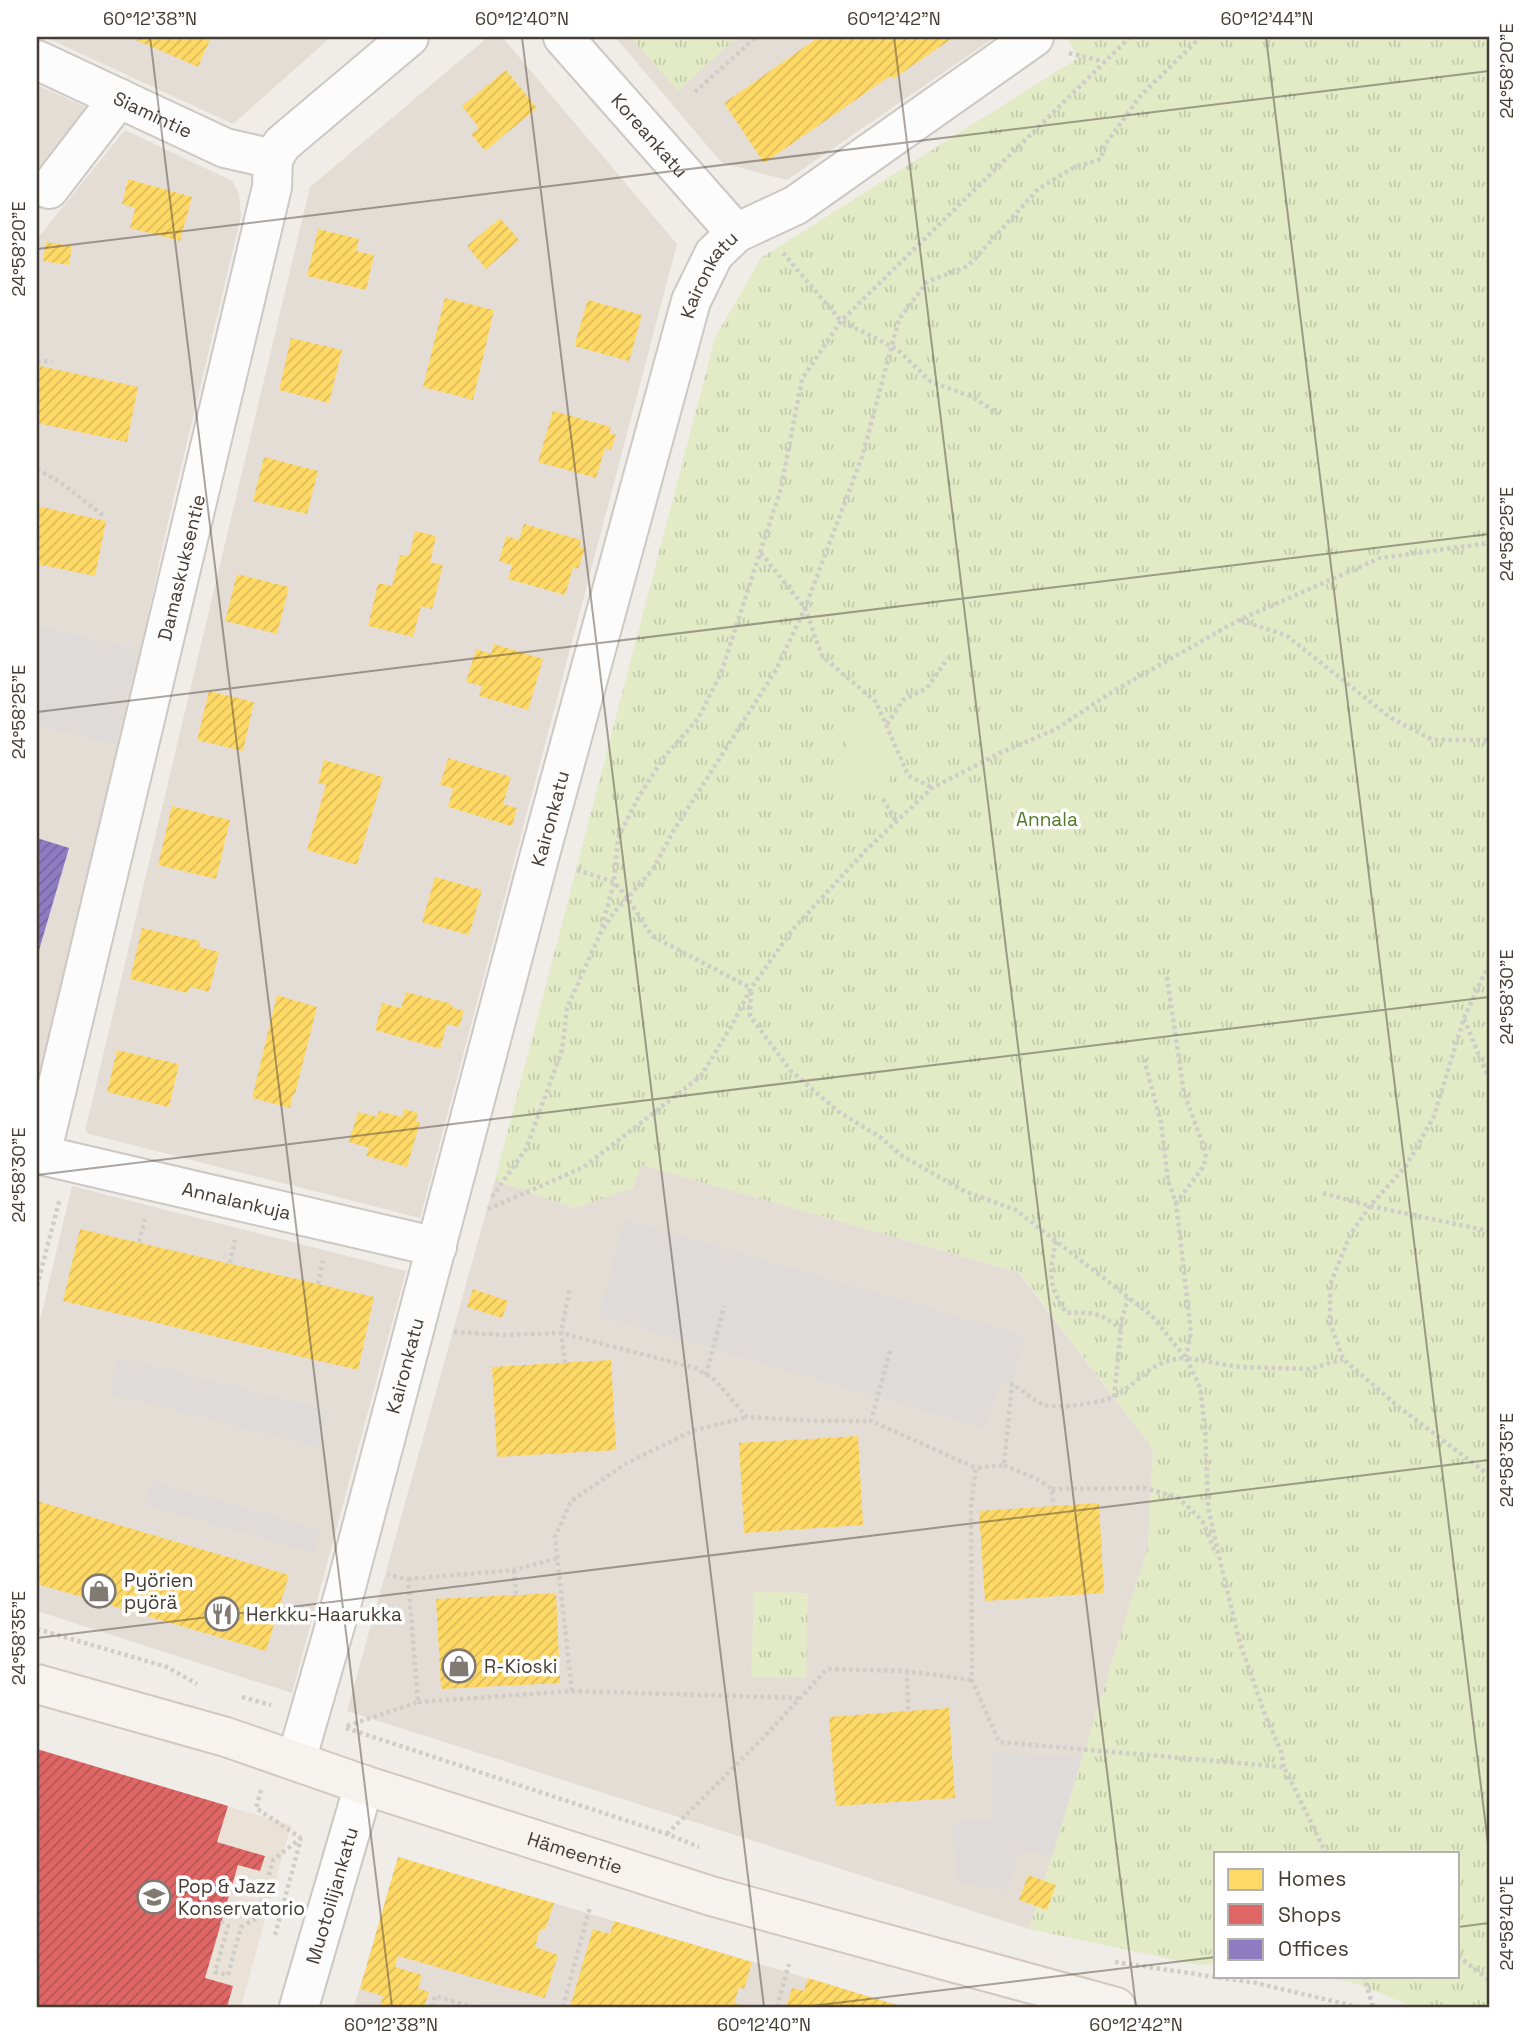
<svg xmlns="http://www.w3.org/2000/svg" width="1526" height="2044" viewBox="0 0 1526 2044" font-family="'Space Grotesk',sans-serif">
<defs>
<pattern id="park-tufts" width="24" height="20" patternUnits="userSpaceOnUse" patternTransform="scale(1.75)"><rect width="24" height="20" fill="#e2eac6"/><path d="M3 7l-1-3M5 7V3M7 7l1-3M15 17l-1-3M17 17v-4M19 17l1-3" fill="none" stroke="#c3caab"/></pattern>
<pattern id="homes-hatch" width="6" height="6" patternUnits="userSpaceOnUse" patternTransform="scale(1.75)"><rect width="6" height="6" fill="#ffd966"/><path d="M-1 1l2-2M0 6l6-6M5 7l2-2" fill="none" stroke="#dcbb59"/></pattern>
<pattern id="shops-hatch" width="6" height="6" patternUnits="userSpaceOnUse" patternTransform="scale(1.75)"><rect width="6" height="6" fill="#e06666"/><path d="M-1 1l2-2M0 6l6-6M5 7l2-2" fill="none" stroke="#b75555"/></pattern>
<pattern id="offices-hatch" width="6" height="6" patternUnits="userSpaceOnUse" patternTransform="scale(1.75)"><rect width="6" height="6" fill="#8e7cc3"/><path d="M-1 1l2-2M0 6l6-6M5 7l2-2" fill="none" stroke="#76679f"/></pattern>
</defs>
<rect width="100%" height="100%" fill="#f0ece8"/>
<!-- residential -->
<g fill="#e4ddd5">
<path d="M45,37H331L233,124Z"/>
<path d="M488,37H502L677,244L420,1218L89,1134L85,1131L310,187Z"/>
<path d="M615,37H995L787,180L722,163Z"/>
<path d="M37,85L88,108L37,175Z"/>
<path d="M125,130L232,181L239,194L241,216L167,526L134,681L37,1083V239Z"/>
<path d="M640,1164L1018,1272L1153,1449L1148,1547L1029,1929L347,1711L495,1180L574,1208Z"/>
<path d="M72,1186L406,1271L292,1693L37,1611V1333Z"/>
<path d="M398,1857L905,2007H354Z"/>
</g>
<!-- education -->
<path fill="#ebe2d7" d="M44,1752L291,1825L241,2007H37V1775Z"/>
<!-- park -->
<g fill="url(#park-tufts)">
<path d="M630,37H737L678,91Z"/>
<path d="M1067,37H1489V2007H1415L1351,1982L1314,1976H1458V1853H1216V1964L1199,1965L1029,1929L1148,1547L1153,1449L1019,1272L641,1165L633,1188L574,1208L495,1180L715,338L761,258L1078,58Z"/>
<path d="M754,1591L808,1593L806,1678L751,1677Z"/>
</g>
<!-- garden -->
<path fill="#e2eac6" d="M854,715L902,738L883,799L838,779Z"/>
<!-- parking -->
<g fill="#dfdbd8">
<path d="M37,626L137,649L116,744L37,726Z"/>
<path d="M624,1219L1026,1336L1012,1384L1000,1381L986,1429L599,1316Z"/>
<path d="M118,1357L328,1410L318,1447L109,1394Z"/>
<path d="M152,1481L321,1530L314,1553L145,1505Z"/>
<path d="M990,1752L1082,1758L1052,1856L1020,1850L1007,1891L957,1882L953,1822L992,1819Z"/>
</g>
<!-- homes -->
<g fill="url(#homes-hatch)">
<path d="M129,37H211L198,67Z"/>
<path d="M819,37H954L893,79L890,76L764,163L724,103Z"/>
<path d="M506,70L537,108L485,151L471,134L479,128L462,106Z"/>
<path d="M128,179L192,197L180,241L130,228L135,208L122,204Z"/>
<path d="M500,218L519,240L486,269L467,246Z"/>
<path d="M318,229L359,239L356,251L374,255L366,290L307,276Z"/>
<path d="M46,242L72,246L69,265L43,261Z"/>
<path d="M445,298L494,310L473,400L423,387Z"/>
<path d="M588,300L642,315L629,361L574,346Z"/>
<path d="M291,338L342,350L329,403L279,390Z"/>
<path d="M40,366L138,387L127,442L37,423V382Z"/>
<path d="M553,411L611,427L609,433L616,435L611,450L605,448L596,478L538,462Z"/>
<path d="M264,457L318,471L307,514L253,501Z"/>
<path d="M37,506L106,521L95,576L37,564Z"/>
<path d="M524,524L581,540L579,547L585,548L578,569L573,567L565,595L508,579L512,565L499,561L506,536L519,540Z"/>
<path d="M415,531L436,536L430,562L443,565L432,609L421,606L413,637L368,626L378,583L392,586L400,555L409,556Z"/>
<path d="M237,574L289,587L277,634L225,621Z"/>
<path d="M494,644L543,659L528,710L479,696L482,686L466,682L476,649L491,654Z"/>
<path d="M209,691L254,702L243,751L197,740Z"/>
<path d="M448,758L511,777L503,804L517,808L512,826L448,807L453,788L440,785Z"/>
<path d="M324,760L383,777L357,865L307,850L326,785L318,783Z"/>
<path d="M172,806L230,820L216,879L158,865Z"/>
<path d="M435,877L482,890L469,935L422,922Z"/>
<path d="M142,928L200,941L199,947L219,952L209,992L190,987L188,993L130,979Z"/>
<path d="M406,992L452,1004L451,1007L464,1011L459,1027L447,1024L440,1049L375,1030L382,1003L401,1008Z"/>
<path d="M277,995L317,1007L295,1094H293L290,1108L252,1098Z"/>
<path d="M117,1050L179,1064L169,1107L107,1092Z"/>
<path d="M404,1109L418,1113L416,1121L420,1122L407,1167L366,1156L369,1148L349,1142L358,1112L377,1117L379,1111L402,1117Z"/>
<path d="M80,1229L374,1297L358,1370L63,1301Z"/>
<path d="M473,1289L508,1301L502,1318L467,1307Z"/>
<path d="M611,1360L616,1450L497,1457L492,1367Z"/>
<path d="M858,1436L863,1525L744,1533L739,1443Z"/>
<path d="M37,1501L289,1575L266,1651L37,1584Z"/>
<path d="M1099,1503L1104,1593L985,1601L979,1511Z"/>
<path d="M556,1593L560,1683L441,1689L436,1599Z"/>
<path d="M949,1708L955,1798L836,1806L829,1717Z"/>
<path d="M398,1857L554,1903L545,1930L540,1929L535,1947L558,1955L545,1998L398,1956L395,1967L422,1975L418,1989L429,1992L424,2007H380L383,1996L360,1989Z"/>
<path d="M1028,1875L1056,1885L1047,1910L1019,1900Z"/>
<path d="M614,1921L752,1962L744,1989L739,1987L734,2003L744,2007H570L593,1929L610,1934Z"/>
<path d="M808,1978L903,2007H786L792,1988L804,1991Z"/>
</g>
<!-- shops -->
<path fill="url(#shops-hatch)" d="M37,1749L228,1806L217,1842L265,1856L260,1871L238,1865L205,1978L233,1986L227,2007H37Z"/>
<!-- offices -->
<path fill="url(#offices-hatch)" d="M37,838L69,848L37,957Z"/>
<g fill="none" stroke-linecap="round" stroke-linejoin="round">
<defs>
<g id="minor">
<path id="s1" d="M563,37L736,233"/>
<path id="s2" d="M37,60L225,148L273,159"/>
<path d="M49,189L119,98"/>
<path id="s3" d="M37,1154L437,1247"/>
<path id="s4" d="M41,1155L272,187L273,159L282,144L409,37"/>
<path id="s5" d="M296,1761L345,1591L539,858L691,301L714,254L736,233L796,205L1034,37"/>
<path id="s6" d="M299,2007L364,1785"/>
</g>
<g id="secondary">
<path id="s7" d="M37,1684L226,1737L364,1785L711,1896L1116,2007"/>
</g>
</defs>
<!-- minor casing -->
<use href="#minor" stroke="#ccc8c4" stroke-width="42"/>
<!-- secondary casing -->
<use href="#secondary" stroke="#d1c9c0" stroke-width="42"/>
<!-- path -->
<g stroke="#d0cdc9" stroke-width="4.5" stroke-dasharray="3.5 3.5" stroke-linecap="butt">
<path d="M1069,53L1105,62"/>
<path d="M695,92L756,37"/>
<path d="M783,253L841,321L897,349L931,382L973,397L998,414"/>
<path d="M37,361H52"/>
<path d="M37,469L60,482L104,516"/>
<path d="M761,553L805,608L822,656L876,702L908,775L932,788"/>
<path d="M1240,620L1287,636L1391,718L1433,740H1489"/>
<path d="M887,724L903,700L927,688L948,658"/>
<path d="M883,799L896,821"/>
<path d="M577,870L614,882L627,897L652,936L751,988"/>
<path d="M602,927L614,882L618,838L639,796L664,757L698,719L721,673L781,488L802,379L841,321L1130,37"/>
<path d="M1489,964L1464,1018L1434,1116L1406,1166L1370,1206L1350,1235L1330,1285V1323L1343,1359L1400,1408L1489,1475"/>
<path d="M1167,977L1184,1093L1206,1153L1204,1166L1176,1203"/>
<path d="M751,992L750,1016L791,1071L839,1112L880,1137L902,1156L964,1191L1016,1210L1151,1315L1186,1358L1240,1367L1310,1369L1343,1359"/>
<path d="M1464,1019L1489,1079"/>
<path d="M1144,1059L1161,1123L1168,1180L1176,1203L1191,1332L1186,1357"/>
<path d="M1323,1193L1370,1206L1489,1231"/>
<path d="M492,1197L526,1149L562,1050L567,1008L600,934L613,914L653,869L674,830L776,670L805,608L862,457L899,319L927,282L968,266L1038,189L1073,168L1101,159L1104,146L1141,95L1201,37"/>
<path d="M488,1209L584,1167L701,1076L732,1025L751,988L793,929L866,850L932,788L1000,753L1056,729L1112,692L1239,620L1380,558L1489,543"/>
<path d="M1056,1241C1049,1275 1048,1283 1066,1313C1092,1312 1101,1312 1121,1330"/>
<path d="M139,1242L145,1219"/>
<path d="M230,1263L235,1240"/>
<path d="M318,1284L323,1261"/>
<path d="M37,1286L60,1198"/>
<path d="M454,1332L503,1335L561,1333L570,1288"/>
<path d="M890,1351L871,1421L976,1468"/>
<path d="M565,1363L561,1333L695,1368L715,1380L747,1417L816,1421H871"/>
<path d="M706,1375L724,1306"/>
<path d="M1114,1397L1122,1319L1128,1298"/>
<path d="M1004,1465L1037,1479L1052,1489L1053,1506"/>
<path d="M1052,1489L1145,1488L1177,1497L1202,1520L1216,1554"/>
<path d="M514,1570L516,1595"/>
<path d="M408,1579L514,1570L559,1558"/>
<path d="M37,1629L167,1667L197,1684"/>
<path d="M907,1671L908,1711"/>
<path d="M572,1691L555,1537L571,1501L627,1463L692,1431L747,1417"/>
<path d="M242,1697L271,1705"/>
<path d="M418,1702L572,1691L800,1698"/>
<path d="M347,1726L418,1702L408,1579L388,1575"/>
<path d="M346,1728L667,1834L699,1847"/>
<path d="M1284,1767L1281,1751L1265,1715L1240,1643L1221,1565L1208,1507L1205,1427L1200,1387L1186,1358C1149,1360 1143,1380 1115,1396C1103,1403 1058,1409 1044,1405C1034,1401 1022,1390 1012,1384L1004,1465L976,1468L971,1504L972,1680L999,1742L1284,1767L1326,1853"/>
<path d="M261,1790L256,1808L301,1838"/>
<path d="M667,1834L766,1735L827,1669L907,1671L972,1680"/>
<path d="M221,1921L228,1926L215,1972L228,1975L241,1927L257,1918L273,1860L301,1838"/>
<path d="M275,1935L301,1838"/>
<path d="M1458,1956L1489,1980"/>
<path d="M1115,1962L1256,1983L1358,2007"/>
<path d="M1364,1976L1373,2007"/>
<path d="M432,2007L435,1996L473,2007"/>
<path d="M563,2007L590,1907"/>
<path d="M777,2007L789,1964"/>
</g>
<!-- minor -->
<use href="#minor" stroke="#fdfcfc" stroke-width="38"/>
<!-- secondary -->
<use href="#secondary" stroke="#f6f3ee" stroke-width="38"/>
</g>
<!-- ticks -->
<path fill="none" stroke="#453c34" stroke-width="2" stroke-opacity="0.45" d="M150,37L392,2007M522,37L764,2007M894,37L1136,2007M1266,37L1489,1852M37,249L1489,71M37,712L1489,534M37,1175L1489,997M37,1638L1489,1460M1458,1927L1489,1923M803,2007L1216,1957"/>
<!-- icons -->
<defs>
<symbol id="shop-ring" viewBox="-11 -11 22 22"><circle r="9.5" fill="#fff" stroke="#817a73" stroke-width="1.5"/><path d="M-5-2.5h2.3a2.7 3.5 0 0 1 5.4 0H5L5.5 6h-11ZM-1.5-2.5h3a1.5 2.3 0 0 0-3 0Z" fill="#817a73"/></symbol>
<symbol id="restaurant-ring" viewBox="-11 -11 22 22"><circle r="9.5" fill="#fff" stroke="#817a73" stroke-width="1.5"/><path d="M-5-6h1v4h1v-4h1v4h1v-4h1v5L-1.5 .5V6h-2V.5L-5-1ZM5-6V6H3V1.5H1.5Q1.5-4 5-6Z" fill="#817a73"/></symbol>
<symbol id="school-ring" viewBox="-11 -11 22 22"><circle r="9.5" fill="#fff" stroke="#817a73" stroke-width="1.5"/><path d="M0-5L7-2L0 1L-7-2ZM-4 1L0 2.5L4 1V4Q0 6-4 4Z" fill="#817a73"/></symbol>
</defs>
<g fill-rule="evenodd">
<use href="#shop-ring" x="80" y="1572" width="38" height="38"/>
<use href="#restaurant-ring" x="203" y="1595" width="38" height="38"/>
<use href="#shop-ring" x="440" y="1647" width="38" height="38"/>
<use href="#school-ring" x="135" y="1878" width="38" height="38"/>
</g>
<g text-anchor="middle" stroke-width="7" stroke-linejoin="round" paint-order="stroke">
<!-- street labels -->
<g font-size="19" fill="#453c34" stroke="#fff">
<text dy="7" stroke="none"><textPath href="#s2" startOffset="128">Siamintie</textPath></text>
<text dy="7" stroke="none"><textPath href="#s1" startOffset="131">Koreankatu</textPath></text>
<text dy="7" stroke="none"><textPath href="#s5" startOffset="1544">Kaironkatu</textPath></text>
<text dy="7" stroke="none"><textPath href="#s4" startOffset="604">Damaskuksentie</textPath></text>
<text dy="7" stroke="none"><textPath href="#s5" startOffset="976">Kaironkatu</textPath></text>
<text dy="7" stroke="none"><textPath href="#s3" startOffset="205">Annalankuja</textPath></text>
<text dy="7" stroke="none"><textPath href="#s5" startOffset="410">Kaironkatu</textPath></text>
<text dy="7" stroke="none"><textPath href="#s7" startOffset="564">Hämeentie</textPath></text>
<text dy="7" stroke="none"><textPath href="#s6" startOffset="116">Muotoilijankatu</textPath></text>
</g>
<!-- park labels -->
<g font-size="19" fill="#517826" stroke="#fff">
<text x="1047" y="826">Annala</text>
</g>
<!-- poi labels -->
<g font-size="19" fill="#453c34" stroke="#fff" text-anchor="start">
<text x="124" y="1587">Pyörien<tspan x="124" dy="22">pyörä</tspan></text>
<text x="246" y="1621">Herkku-Haarukka</text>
<text x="484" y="1673">R-Kioski</text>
<text x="178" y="1893">Pop &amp; Jazz<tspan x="178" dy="22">Konservatorio</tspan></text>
</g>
</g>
<!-- border -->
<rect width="1526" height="2044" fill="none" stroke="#ffffff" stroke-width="77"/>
<!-- legend -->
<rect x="1214" y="1852" width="245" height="126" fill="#ffffff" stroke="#b5b1ae" stroke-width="2"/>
<rect x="1228" y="1869" width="35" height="21" fill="#ffd966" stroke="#b5b1ae" stroke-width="2"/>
<text x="1278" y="1886" font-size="21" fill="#453c34">Homes</text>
<rect x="1228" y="1904" width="35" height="21" fill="#e06666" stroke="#b5b1ae" stroke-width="2"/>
<text x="1278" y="1922" font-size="21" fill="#453c34">Shops</text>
<rect x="1228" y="1939" width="35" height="21" fill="#8e7cc3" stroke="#b5b1ae" stroke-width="2"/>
<text x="1278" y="1956" font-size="21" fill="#453c34">Offices</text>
<rect x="38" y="38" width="1450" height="1968" fill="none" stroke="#453c34" stroke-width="2.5"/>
<g font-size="18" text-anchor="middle" fill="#453c34">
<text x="150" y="25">60°12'38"N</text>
<text x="522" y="25">60°12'40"N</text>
<text x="894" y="25">60°12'42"N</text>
<text x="1267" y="25">60°12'44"N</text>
<text transform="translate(1507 71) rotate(-90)" y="6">24°58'20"E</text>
<text transform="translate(19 249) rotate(-90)" y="6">24°58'20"E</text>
<text transform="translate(1507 534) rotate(-90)" y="6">24°58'25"E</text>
<text transform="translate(19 712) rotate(-90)" y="6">24°58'25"E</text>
<text transform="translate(1507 997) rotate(-90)" y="6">24°58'30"E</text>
<text transform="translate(19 1175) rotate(-90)" y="6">24°58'30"E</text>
<text transform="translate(1507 1460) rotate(-90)" y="6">24°58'35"E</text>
<text transform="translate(19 1638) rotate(-90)" y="6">24°58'35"E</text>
<text transform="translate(1507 1923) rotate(-90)" y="6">24°58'40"E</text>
<text x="391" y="2031">60°12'38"N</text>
<text x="764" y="2031">60°12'40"N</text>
<text x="1136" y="2031">60°12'42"N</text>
</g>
</svg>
